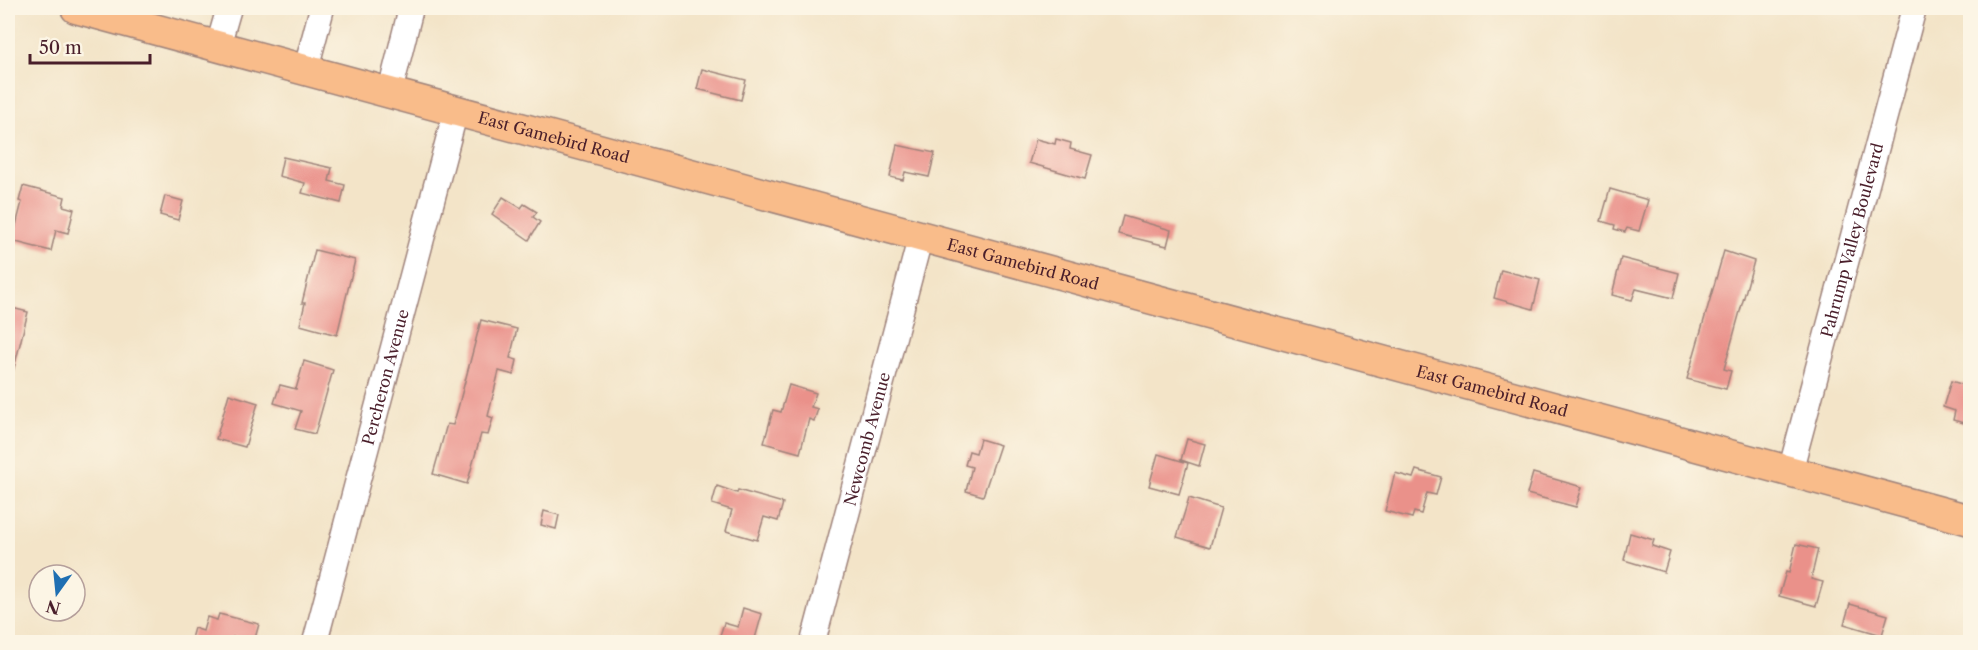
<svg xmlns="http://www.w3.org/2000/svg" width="1978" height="650" viewBox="0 0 1978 650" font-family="'Libre Caslon Text',serif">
<rect width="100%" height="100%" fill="#fcf5e5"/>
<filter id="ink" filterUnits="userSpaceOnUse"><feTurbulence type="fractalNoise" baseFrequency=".0167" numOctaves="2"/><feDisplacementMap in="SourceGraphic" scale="12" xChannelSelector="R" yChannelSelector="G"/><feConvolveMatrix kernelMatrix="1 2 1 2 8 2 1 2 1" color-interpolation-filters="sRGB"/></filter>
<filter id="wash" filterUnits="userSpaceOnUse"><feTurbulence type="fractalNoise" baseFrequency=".008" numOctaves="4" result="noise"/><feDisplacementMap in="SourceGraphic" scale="24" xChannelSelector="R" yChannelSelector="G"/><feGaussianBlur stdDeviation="1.35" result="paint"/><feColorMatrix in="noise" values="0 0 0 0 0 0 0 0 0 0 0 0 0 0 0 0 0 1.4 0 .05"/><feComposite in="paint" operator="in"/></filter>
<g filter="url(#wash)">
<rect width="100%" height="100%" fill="#f3e4c8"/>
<g id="blocks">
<!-- building -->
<g fill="#ea918a">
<path d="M702,69L746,80L741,100L697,89Z"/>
<path d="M1036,139L1055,144L1056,139L1071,143L1070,149L1092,155L1085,179L1029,163Z"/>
<path d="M897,145L935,153L929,177L905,172L903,180L890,177Z"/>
<path d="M283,157L332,168L329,181L345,185L341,203L302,193L305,183L279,176Z"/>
<path d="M23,186L65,197L63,206L74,209L68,233L56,230L51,251L12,241L22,202L19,201Z"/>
<path d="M1610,189L1648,200L1639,231L1627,228L1625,232L1614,229L1615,225L1601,221Z"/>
<path d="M165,196L183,201L178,220L160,215Z"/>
<path d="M503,197L521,208L524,204L537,212L533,217L540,222L529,240L492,214Z"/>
<path d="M1123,216L1171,230L1167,246L1118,234Z"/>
<path d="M315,250L355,260L337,335L300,325L305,303H302Z"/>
<path d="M1724,251L1754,261L1724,369L1731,371L1726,389L1687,379Z"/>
<path d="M1621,258L1679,273L1673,298L1636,289L1632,300L1612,295Z"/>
<path d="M1501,270L1540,280L1533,309L1494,298Z"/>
<path d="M8,307L28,312L12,376L8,375Z"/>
<path d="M481,320L517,329L510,358L517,360L514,375L499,371L488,416L493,418L488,435L481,434L467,484L433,474L447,424L453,425L458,408Z"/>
<path d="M304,361L333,370L315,434L295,429L301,411L274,403L280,385L296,389Z"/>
<path d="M1951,381L1971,387V425L1953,420L1955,411L1943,407Z"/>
<path d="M789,385L816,393L811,407L818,409L814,421L809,419L800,453L764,443L773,410L781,412Z"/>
<path d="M229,394L258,403L245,447L216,439Z"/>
<path d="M980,439L1000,445L983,496L966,491L972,467L965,465L969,451L976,453Z"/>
<path d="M1187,439L1205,444L1199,466L1181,460Z"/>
<path d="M1158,454L1188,463L1179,494L1149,486Z"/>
<path d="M1416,470L1441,477L1436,495L1427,493L1421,514L1414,512L1412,518L1385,511L1395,473L1413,478Z"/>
<path d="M1533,473L1582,487L1576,507L1527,494Z"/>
<path d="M717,486L737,493L738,490L783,503L778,521L764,517L757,540L726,531L732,510L712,504Z"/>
<path d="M1189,498L1221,508L1210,547L1177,537Z"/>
<path d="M544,511L559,515L556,529L541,525Z"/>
<path d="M1630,533L1654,540L1652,546L1670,552L1664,572L1624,560Z"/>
<path d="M1796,544L1818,549L1811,579L1823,582L1816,606L1779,596L1786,572L1789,573Z"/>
<path d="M1850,604L1888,615L1882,635L1844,624Z"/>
<path d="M743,608L762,614L754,642H718L724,623L738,627Z"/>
<path d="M219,614L259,624L254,642L233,637L232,642H190L194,628L203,631L207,617L217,620Z"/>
</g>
</g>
</g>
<g filter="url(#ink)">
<use href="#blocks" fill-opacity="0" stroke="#9e827a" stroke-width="1.5"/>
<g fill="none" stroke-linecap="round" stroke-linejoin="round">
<defs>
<g id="minor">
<path d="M218,46L229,8"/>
<path d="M306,69L322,8"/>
<path d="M390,92L411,8"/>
<path id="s1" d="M1790,472L1914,8"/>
<path id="s2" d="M315,642L456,110"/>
<path id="s3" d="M813,642L921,235"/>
</g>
<g id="major">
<path id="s4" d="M76,8L1970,520"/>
</g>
</defs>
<!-- minor casing -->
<use href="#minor" stroke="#9e827a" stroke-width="27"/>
<!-- major casing -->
<use href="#major" stroke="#9e827a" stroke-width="33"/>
<!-- minor -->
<use href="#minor" stroke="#fff" stroke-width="24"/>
<!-- major -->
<use href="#major" stroke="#f9bc8a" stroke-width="30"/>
</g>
</g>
<g text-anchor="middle" stroke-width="5" stroke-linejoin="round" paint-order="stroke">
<!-- street labels -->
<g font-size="16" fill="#4a1f2b" stroke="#fcf5e5">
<text dy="6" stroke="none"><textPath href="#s4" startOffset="495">East Gamebird Road</textPath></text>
<text dy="6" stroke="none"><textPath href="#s1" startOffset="240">Pahrump Valley Boulevard</textPath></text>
<text dy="6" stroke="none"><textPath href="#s4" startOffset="981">East Gamebird Road</textPath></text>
<text dy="6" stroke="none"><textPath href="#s2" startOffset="274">Percheron Avenue</textPath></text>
<text dy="6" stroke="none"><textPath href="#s4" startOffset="1467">East Gamebird Road</textPath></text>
<text dy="6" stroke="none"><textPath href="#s3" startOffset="210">Newcomb Avenue</textPath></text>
</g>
</g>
<!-- margin -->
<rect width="1978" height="650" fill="none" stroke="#fcf5e5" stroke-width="30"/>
<!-- north arrow -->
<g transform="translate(57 593) rotate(195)"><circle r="28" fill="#fcf5e5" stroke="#b59f9b" stroke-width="1.5"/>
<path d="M0-4.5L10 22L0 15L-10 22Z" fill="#1f6fb2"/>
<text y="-9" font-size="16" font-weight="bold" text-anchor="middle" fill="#4a1f2b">N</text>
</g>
<!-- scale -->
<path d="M30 54v9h120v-9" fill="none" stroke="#4a1f2b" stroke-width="3"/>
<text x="39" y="54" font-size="18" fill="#4a1f2b" stroke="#fcf5e5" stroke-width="4.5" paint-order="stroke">50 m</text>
</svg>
